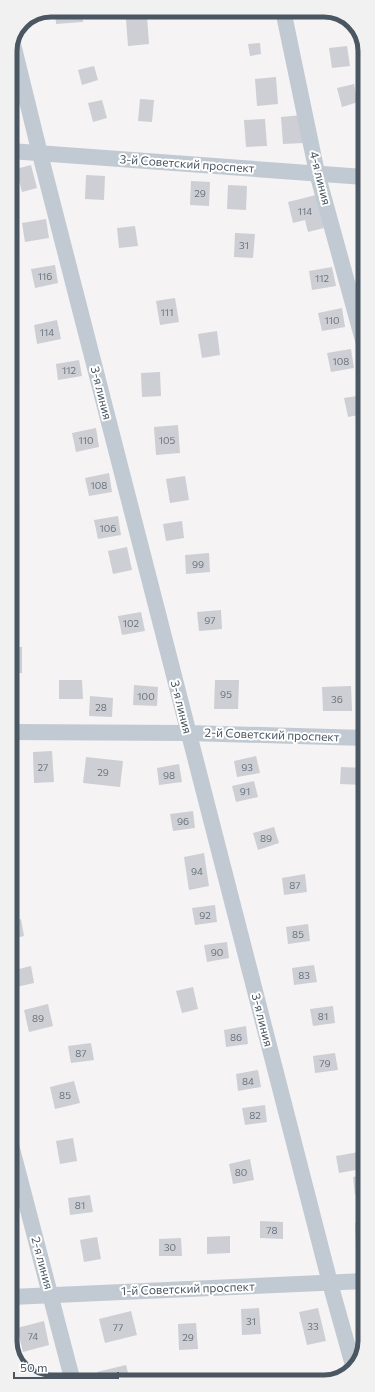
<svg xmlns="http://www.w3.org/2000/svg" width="375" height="1392" viewBox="0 0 375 1392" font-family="Commissioner,sans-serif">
<rect width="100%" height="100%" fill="#f5f3f3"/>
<!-- building -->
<g fill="#cdcfd5">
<path d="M55,10H82L83,22L56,24Z"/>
<path d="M159,10H176V13L161,17Z"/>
<path d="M147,17L149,44L128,46L126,19Z"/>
<path d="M260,43L261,54L250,56L248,44Z"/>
<path d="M347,46L350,66L332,68L329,48Z"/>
<path d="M94,66L98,80L82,85L78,70Z"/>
<path d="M276,77L278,104L257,106L255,79Z"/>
<path d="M354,84L358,102L342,107L337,88Z"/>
<path d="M140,99L154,100L152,122L138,121Z"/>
<path d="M102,100L107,118L93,122L88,103Z"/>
<path d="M302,115L304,143L283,144L281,117Z"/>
<path d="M265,119L267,146L246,147L244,120Z"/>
<path d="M31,165L37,188L22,192L16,169Z"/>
<path d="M86,175L105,176L104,200L85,199Z"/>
<path d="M191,181L210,182L209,206L190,205Z"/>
<path d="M228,185L247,186L246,210L227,209Z"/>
<path d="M316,195L324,228L308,232L305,220L293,223L288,202Z"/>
<path d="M46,219L49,238L25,242L22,223Z"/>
<path d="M135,226L138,246L119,248L117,228Z"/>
<path d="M235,233L255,234L253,258L234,257Z"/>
<path d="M55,265L58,283L35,288L31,269Z"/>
<path d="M332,267L336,286L312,290L309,271Z"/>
<path d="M175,298L179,322L160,325L156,301Z"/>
<path d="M342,308L345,327L322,331L318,313Z"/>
<path d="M57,320L61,339L37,344L34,325Z"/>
<path d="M217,331L220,355L202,358L198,334Z"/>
<path d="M351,349L354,368L331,372L327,353Z"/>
<path d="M79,360L82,376L58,380L56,364Z"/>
<path d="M160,372L161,396L142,397L141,373Z"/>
<path d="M364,395V414L348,417L344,398Z"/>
<path d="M178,425L180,453L156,455L154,427Z"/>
<path d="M96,428L99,447L76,452L72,433Z"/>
<path d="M109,473L112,492L89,496L85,478Z"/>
<path d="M185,476L189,500L170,503L166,479Z"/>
<path d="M118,516L121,535L98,539L94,520Z"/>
<path d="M182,521L184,538L166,541L163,524Z"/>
<path d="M127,547L132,570L113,574L108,551Z"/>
<path d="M209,553L210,572L186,574L185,555Z"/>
<path d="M221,610L222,629L199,631L197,612Z"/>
<path d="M141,612L145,631L122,635L118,616Z"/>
<rect x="10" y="647" width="12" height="26"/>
<path d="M59,680H82L83,699H59Z"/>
<path d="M215,680H239L238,709H214Z"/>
<path d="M134,685L158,687L157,706L133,705Z"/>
<path d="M351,686L352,711H323L322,687Z"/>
<path d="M90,696L113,698L112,717L89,716Z"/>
<path d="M52,751L54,782L34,783L33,752Z"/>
<path d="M256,756L260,773L237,777L234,761Z"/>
<path d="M86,757L123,761L120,787L83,783Z"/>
<path d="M179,764L182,782L159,785L157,768Z"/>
<path d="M341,767L364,768L363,785L340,784Z"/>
<path d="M254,781L258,797L236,802L232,786Z"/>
<path d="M193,811L195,828L173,831L170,814Z"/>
<path d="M274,827L279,843L258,850L253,833Z"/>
<path d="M204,853L209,886L189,890L184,857Z"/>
<path d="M305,874L307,892L284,895L282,878Z"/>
<path d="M215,905L217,922L195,925L192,908Z"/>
<path d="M21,919L24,936L11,939V922Z"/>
<path d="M308,924L310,941L288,944L286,927Z"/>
<path d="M227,942L229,958L207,962L204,945Z"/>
<path d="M314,965L317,982L294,985L292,968Z"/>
<path d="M31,966L34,983L12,988L11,971Z"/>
<path d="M193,987L198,1009L182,1013L176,991Z"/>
<path d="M48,1004L53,1026L29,1032L24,1010Z"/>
<path d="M333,1006L335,1023L313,1026L310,1009Z"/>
<path d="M246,1026L248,1044L226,1047L224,1030Z"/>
<path d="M91,1043L94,1060L71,1063L68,1046Z"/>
<path d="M335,1053L338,1070L315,1073L313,1056Z"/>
<path d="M258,1070L261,1087L238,1091L236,1074Z"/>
<path d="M74,1081L80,1103L55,1109L50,1087Z"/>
<path d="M265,1105L267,1122L245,1125L242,1108Z"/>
<path d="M73,1138L77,1161L60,1164L56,1141Z"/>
<path d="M359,1152L361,1169L339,1173L336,1156Z"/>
<path d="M250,1159L254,1180L233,1184L229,1164Z"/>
<path d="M365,1175V1193L355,1195L353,1177Z"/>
<path d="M90,1195L93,1212L70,1215L68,1198Z"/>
<path d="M260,1221L283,1222V1239L260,1238Z"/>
<path d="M365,1222V1245L356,1246L355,1223Z"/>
<path d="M230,1236V1253L207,1254V1237Z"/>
<path d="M97,1237L101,1259L84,1262L80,1240Z"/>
<path d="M181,1238L182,1256H159V1239Z"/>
<path d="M259,1308L261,1334L242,1335L241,1309Z"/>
<path d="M318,1308L326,1341L307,1345L299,1312Z"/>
<path d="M131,1311L137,1335L105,1343L99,1319Z"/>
<path d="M44,1321L49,1345L23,1352L17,1328Z"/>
<path d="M196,1323L198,1349L179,1350L178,1324Z"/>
<path d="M126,1365L129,1377L110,1382H99L97,1372Z"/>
<path d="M338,1375V1378L332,1381H314V1380Z"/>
</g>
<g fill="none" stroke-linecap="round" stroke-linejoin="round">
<!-- minor -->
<g stroke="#c1cad2" stroke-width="16">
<path d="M283,10L317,173L364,344"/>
<path d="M13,44L40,154L330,1283L354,1369"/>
<path d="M10,151L364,177"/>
<path d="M10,732L188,733L365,738"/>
<path d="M11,1145L73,1382"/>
<path d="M11,1297L365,1281"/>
</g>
</g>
<g text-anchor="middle" stroke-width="4" stroke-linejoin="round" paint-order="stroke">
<!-- number labels -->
<g font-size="10" fill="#6b747e">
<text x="200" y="197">29</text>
<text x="305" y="215">114</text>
<text x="244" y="249">31</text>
<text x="45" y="280">116</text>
<text x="322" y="282">112</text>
<text x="167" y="316">111</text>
<text x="332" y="324">110</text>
<text x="47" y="336">114</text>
<text x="341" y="365">108</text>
<text x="69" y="374">112</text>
<text x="86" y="444">110</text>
<text x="167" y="444">105</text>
<text x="99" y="489">108</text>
<text x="108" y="532">106</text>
<text x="198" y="568">99</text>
<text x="210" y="624">97</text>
<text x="131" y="627">102</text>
<text x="226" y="698">95</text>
<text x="146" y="700">100</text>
<text x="337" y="703">36</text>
<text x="101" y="711">28</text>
<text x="43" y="771">27</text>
<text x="247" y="771">93</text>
<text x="103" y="776">29</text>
<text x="169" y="779">98</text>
<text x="245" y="795">91</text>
<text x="183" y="825">96</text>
<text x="266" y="842">89</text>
<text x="197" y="875">94</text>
<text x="295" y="889">87</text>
<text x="205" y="919">92</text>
<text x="298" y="938">85</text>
<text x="217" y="956">90</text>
<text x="304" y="979">83</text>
<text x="323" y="1020">81</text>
<text x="38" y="1022">89</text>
<text x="236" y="1041">86</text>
<text x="81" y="1057">87</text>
<text x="325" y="1067">79</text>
<text x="248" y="1085">84</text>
<text x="65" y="1099">85</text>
<text x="255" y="1119">82</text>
<text x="241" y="1176">80</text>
<text x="80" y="1209">81</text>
<text x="272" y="1234">78</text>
<text x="170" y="1251">30</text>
<text x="251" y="1325">31</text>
<text x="313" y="1330">33</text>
<text x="118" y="1331">77</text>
<text x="33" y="1340">74</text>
<text x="188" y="1341">29</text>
</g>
<!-- street labels -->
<g font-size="12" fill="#4a5661" stroke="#fff">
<text transform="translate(187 164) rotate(4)" y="4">3-й Советский проспект</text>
<text transform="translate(320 178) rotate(76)" y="4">4-я линия</text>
<text transform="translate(101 393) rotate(76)" y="4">3-я линия</text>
<text transform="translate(181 707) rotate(76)" y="4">3-я линия</text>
<text transform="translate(272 735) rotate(2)" y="4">2-й Советский проспект</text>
<text transform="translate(262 1020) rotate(76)" y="4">3-я линия</text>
<text transform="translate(42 1263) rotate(75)" y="4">2-я линия</text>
<text transform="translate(188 1289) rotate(-2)" y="4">1-й Советский проспект</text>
</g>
</g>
<!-- crop -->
<path d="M0 0H375V1392H0ZM51 17H324A34 34 0 0 1 358 51V1341A34 34 0 0 1 324 1375H51A34 34 0 0 1 17 1341V51A34 34 0 0 1 51 17Z" fill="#f1f1f2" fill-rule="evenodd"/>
<path fill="none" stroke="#4a5661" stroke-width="5" d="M51 17H324A34 34 0 0 1 358 51V1341A34 34 0 0 1 324 1375H51A34 34 0 0 1 17 1341V51A34 34 0 0 1 51 17Z"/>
<!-- scale -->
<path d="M14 1372v6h104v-6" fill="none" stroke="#4a5661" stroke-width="2"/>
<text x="20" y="1372" font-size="12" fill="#4a5661" stroke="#ffffff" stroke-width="3" paint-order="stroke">50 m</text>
</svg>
